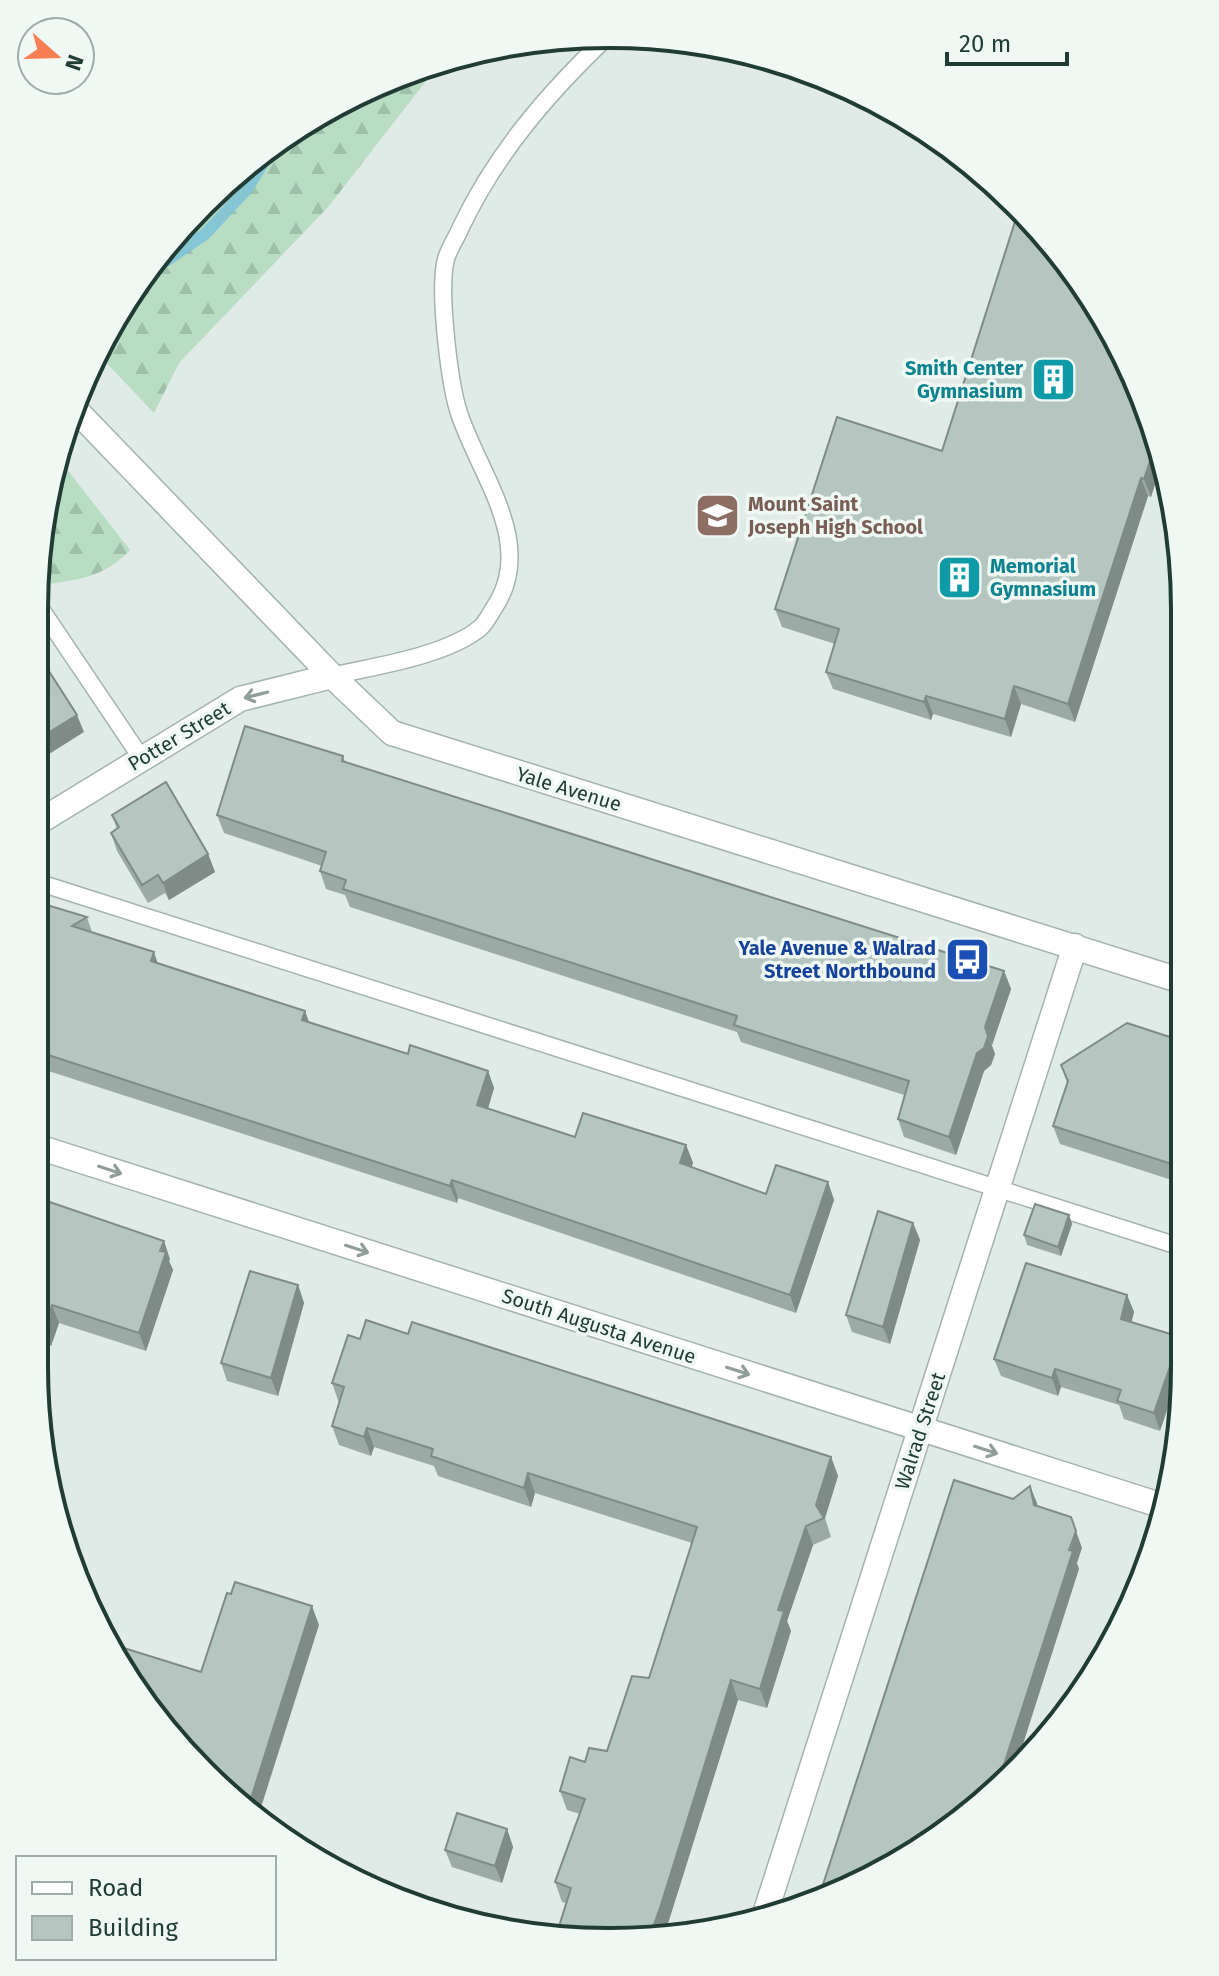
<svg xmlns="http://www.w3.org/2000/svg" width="1219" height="1976" viewBox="0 0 1219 1976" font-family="'Fira Sans',sans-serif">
<defs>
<pattern id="forest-firs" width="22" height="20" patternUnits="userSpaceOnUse" patternTransform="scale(2)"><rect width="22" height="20" fill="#b8ddc3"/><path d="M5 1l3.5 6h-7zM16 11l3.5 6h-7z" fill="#9ebfa8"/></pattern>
</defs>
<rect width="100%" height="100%" fill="#e0ebe7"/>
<!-- forest -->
<g fill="url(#forest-firs)">
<path d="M438,62L426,81L329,206L179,363L154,413L98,354L153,260L230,177L321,111L424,65Z"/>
<path d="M59,459L130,550C104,578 77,580 41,585L39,584V535Z"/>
</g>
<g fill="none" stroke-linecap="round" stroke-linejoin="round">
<!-- stream -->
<path stroke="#86c5d3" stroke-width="12" d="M144,276L205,234L247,189L274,145"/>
<defs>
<g id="service">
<path d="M38,615L43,612L142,759"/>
<path d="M332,676C375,666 446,656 480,628C486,623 490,614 494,608C538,543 477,472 458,410C449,379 438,289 446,259C449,248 457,237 461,227C496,153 549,92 608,36"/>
<path d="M37,882L1181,1247"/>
</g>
<g id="minor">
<path d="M37,823L240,699L332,676"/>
<path d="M35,1146L1163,1506"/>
<path d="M764,1917L1075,946"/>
</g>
<path id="tertiary" d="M73,407L332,676L392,733L1182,981"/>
</defs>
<!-- service casing -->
<use href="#service" stroke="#a3b3ae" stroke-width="19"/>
<!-- minor casing -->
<use href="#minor" stroke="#a3b3ae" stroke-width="27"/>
<!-- tertiary casing -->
<use href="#tertiary" stroke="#a3b3ae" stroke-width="27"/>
<!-- service -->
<use href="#service" stroke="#fff" stroke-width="16"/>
<!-- minor -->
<use href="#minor" stroke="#fff" stroke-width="24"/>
<!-- tertiary -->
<use href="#tertiary" stroke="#fff" stroke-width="24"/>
</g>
<!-- wall -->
<g fill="#9caaa5">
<path d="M1108,322L1164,456L1151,497L1148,496L1075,722L1021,704L1011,737L933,714L931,720L833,689L826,672L835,644L782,627L775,609L942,451Z"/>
<path d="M343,756L345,762L1004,971L1011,989L992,1045L995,1054L991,1065L984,1071L956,1155L904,1137L898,1119L904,1095L741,1042L737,1032L350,907L345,895L326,889L320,871L322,866L224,833L217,815Z"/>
<path d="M112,815L208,854L215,872L169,900L165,893L148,903L117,851L111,833L117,829Z"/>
<path d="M37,899L39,900L40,903L87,917L92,932L158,963L305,1011L309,1022L408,1054L488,1071L494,1088L488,1108L575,1137L686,1145L693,1163L691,1167L766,1194L828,1182L834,1200L796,1313L458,1198L457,1203L36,1067Z"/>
<path d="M1182,1041L1181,1183L1060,1144L1053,1126L1067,1082L1061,1065Z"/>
<path d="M35,1197L170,1259L169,1261L173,1270L146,1351L59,1323L51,1346L34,1340Z"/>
<path d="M1069,1215L1072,1224L1061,1256L1027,1245L1024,1235Z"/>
<path d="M913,1223L920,1240L890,1344L852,1332L846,1315Z"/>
<path d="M298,1285L304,1303L278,1396L227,1381L221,1363Z"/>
<path d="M1127,1295L1134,1312L1131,1322L1160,1431L1124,1419L1119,1405L1061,1387L1058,1396L1001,1376L994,1359Z"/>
<path d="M408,1334L831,1457L838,1476L825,1518L831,1537L813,1545L787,1621L791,1631L767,1708L738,1700L665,1933L609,1942L566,1903L562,1902L555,1882L580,1814L567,1810L560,1791L585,1762L607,1751L649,1678L692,1543L535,1493L531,1507L438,1476L434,1466L374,1447L371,1456L339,1445L332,1426L339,1403L332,1383L360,1339Z"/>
<path d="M507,1829L513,1847L502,1883L452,1867L445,1850Z"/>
</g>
<!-- shaded-wall -->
<g fill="#7f8b86">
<path d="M1157,440L1164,456L1151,497L1144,479Z"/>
<path d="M1141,478L1148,496L1075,722L1068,704Z"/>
<path d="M1014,686L1021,704L1011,737L1005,719Z"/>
<path d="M926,696L933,714L931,720L924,702Z"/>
<path d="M77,715L84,732L38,761V739Z"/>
<path d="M208,854L215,872L169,900L163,883Z"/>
<path d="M154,952L160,970L151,961Z"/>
<path d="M1004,971L1011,989L992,1045L985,1027Z"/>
<path d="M305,1011L311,1028L302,1020Z"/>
<path d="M988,1036L995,1054L991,1065L984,1071L956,1155L949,1137L977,1053Z"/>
<path d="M488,1071L494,1088L484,1122L477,1105Z"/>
<path d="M686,1145L693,1163L687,1180L680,1163Z"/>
<path d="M452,1180L458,1198L457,1203L450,1186Z"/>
<path d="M828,1182L834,1200L796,1313L790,1295Z"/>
<path d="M1069,1215L1072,1224L1061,1256L1058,1247Z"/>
<path d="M913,1223L920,1240L890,1344L883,1327Z"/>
<path d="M164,1241L170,1259L169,1261L173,1270L146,1351L139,1333Z"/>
<path d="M298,1285L304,1303L278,1396L271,1378Z"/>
<path d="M1127,1295L1134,1312L1128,1337L1121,1319Z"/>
<path d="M52,1305L59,1323L51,1346L45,1328Z"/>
<path d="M1177,1336L1181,1345L1180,1373L1160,1431L1154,1413Z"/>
<path d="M1055,1369L1061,1387L1058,1396L1052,1378Z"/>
<path d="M367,1428L374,1447L371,1456L364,1437Z"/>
<path d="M831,1457L838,1476L825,1518L816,1505Z"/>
<path d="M528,1473L535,1493L531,1507L524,1488Z"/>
<path d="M1030,1486L1037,1503L1040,1523L1034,1505Z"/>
<path d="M806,1526L813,1545L787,1621L791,1631L767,1708L760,1689L778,1610Z"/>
<path d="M1076,1531L1082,1548L1077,1563L1079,1569L1017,1763L999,1780Z"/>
<path d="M312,1606L319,1625L257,1820L247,1811Z"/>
<path d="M731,1680L738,1700L665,1933L650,1935Z"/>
<path d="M507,1829L513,1847L502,1883L495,1866Z"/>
</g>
<!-- building -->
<g fill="#b5c6c0" stroke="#7f8b86" stroke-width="2">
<path d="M1019,209L1042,230L1108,322L1157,440L1144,479L1141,478L1068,704L1014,686L1005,719L926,696L924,702L826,672L839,629L775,609L837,417L942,451Z"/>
<path d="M38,654L77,715L38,739Z"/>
<path d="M245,726L343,756L342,761L1004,971L985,1027L988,1036L984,1048L977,1053L949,1137L898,1119L909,1081L734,1025L737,1016L343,889L346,880L320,871L326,852L217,815Z"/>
<path d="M166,782L208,854L163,883L158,875L142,885L111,833L119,827L112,815Z"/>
<path d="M37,902L87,917L72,926L154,952L151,961L305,1011L302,1020L408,1054L410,1045L488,1071L477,1105L575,1137L583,1113L686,1145L680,1163L766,1194L776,1165L828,1182L790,1295L452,1180L450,1186L36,1051Z"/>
<path d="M1127,1023L1182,1041L1181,1167L1053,1126L1068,1081L1061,1065Z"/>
<path d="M35,1197L164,1241L160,1251L166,1252L139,1333L52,1305L45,1328L34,1325Z"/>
<path d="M1035,1204L1069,1215L1058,1247L1024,1235Z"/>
<path d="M878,1211L913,1223L883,1327L846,1315Z"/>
<path d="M1026,1263L1127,1295L1121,1319L1177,1336L1174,1348L1176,1349L1154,1413L1117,1401L1121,1390L1055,1369L1052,1378L994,1359Z"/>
<path d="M250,1271L298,1285L271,1378L221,1363Z"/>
<path d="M366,1320L408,1334L412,1322L831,1457L816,1505L824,1518L806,1526L778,1610L784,1611L760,1689L731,1680L660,1908L650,1935L609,1942L557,1933L571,1888L555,1882L585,1799L560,1791L570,1757L585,1762L589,1748L607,1751L632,1676L649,1678L697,1527L528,1473L524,1488L431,1456L433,1449L367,1428L364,1437L332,1426L344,1387L332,1383L348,1335L360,1339Z"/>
<path d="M954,1480L1013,1499L1030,1486L1034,1505L1071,1517L1076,1531L1069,1550L1073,1551L999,1780L930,1845L818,1900Z"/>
<path d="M235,1582L312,1606L247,1811L153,1716L114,1645L201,1672L227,1593L231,1594Z"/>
<path d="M457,1813L507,1829L495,1866L445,1850Z"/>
</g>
<!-- one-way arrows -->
<defs><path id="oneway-shaft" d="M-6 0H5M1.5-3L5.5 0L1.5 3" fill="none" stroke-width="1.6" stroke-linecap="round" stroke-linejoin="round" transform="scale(2)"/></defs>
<g stroke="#909e9a">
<use href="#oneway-shaft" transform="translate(256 695) rotate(166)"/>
<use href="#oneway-shaft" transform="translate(110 1170) rotate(18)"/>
<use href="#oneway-shaft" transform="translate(357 1249) rotate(18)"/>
<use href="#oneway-shaft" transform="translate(738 1371) rotate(18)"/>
<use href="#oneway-shaft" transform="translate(986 1450) rotate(18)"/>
</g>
<!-- icons -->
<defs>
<symbol id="building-square" viewBox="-11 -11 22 22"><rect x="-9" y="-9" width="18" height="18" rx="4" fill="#0f9aa8" stroke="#f0f8f4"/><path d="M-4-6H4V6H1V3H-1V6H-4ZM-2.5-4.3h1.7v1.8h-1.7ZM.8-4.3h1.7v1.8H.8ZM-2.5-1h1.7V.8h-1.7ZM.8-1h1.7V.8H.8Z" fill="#fff"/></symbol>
<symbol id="school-square" viewBox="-11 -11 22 22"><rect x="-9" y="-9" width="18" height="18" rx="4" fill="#8d6e63" stroke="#f0f8f4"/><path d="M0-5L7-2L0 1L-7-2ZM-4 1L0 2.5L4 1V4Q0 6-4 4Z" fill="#fff"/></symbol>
<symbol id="bus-square" viewBox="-11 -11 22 22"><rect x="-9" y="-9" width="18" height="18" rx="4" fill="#1a4fb4" stroke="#f0f8f4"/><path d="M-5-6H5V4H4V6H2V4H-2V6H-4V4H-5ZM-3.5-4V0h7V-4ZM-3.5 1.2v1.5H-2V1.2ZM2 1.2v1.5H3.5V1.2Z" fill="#fff"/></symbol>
</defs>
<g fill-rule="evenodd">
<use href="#building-square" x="1028" y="354" width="51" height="51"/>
<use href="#school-square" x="692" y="490" width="51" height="51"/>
<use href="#building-square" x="934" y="552" width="51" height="51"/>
<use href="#bus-square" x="942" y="934" width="51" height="51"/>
</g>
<g text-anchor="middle" stroke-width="7" stroke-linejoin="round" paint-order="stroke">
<!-- culture labels -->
<g font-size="20" font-weight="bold" fill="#0d838f" stroke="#f0f8f4" text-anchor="end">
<text x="1023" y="375">Smith Center<tspan x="1023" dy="23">Gymnasium</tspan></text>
<text x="990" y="573" text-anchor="start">Memorial<tspan x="990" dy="23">Gymnasium</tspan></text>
</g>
<!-- education labels -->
<g font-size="20" font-weight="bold" fill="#785e54" stroke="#f0f8f4" text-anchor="start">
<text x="748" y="511">Mount Saint<tspan x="748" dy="23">Joseph High School</tspan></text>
</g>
<!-- street labels -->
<g font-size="20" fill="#203c35" stroke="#f0f8f4">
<text transform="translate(179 736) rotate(-31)" y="7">Potter Street</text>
<text transform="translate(569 789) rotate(17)" y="7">Yale Avenue</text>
<text transform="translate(599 1326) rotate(18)" y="7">South Augusta Avenue</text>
<text transform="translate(920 1431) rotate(-72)" y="7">Walrad Street</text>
</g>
<!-- transit labels -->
<g font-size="20" font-weight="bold" fill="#164399" stroke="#f0f8f4" text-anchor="end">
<text x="936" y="955">Yale Avenue &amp; Walrad<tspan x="936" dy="23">Street Northbound</tspan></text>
</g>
</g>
<!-- crop -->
<path d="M0 0H1219V1976H0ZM609 48H610A561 561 0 0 1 1171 609V1367A561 561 0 0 1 610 1928H609A561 561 0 0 1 48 1367V609A561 561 0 0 1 609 48Z" fill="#f0f8f4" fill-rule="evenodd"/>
<path fill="none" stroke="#203c35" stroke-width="4" d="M609 48H610A561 561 0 0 1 1171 609V1367A561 561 0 0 1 610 1928H609A561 561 0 0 1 48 1367V609A561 561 0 0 1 609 48Z"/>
<!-- legend -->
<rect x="16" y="1856" width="260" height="104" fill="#f0f8f4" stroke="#9dada8" stroke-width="2"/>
<rect x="32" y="1882" width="40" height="12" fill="#ffffff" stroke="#9dada8" stroke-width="2"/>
<text x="88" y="1896" font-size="24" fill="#203c35">Road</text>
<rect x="32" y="1916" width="40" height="24" fill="#b5c6c0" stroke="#9dada8" stroke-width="2"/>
<text x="88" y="1936" font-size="24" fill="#203c35">Building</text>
<!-- north arrow -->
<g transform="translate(56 56) rotate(110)"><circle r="38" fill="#f0f8f4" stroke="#9dada8" stroke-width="2"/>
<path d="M0-6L14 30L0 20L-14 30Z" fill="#f67f53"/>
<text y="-12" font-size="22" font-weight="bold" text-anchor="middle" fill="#203c35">N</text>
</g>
<!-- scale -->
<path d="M947 52v12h120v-12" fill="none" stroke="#203c35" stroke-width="4"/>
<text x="959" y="52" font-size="24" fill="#203c35" stroke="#f0f8f4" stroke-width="6" paint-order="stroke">20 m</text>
</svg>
